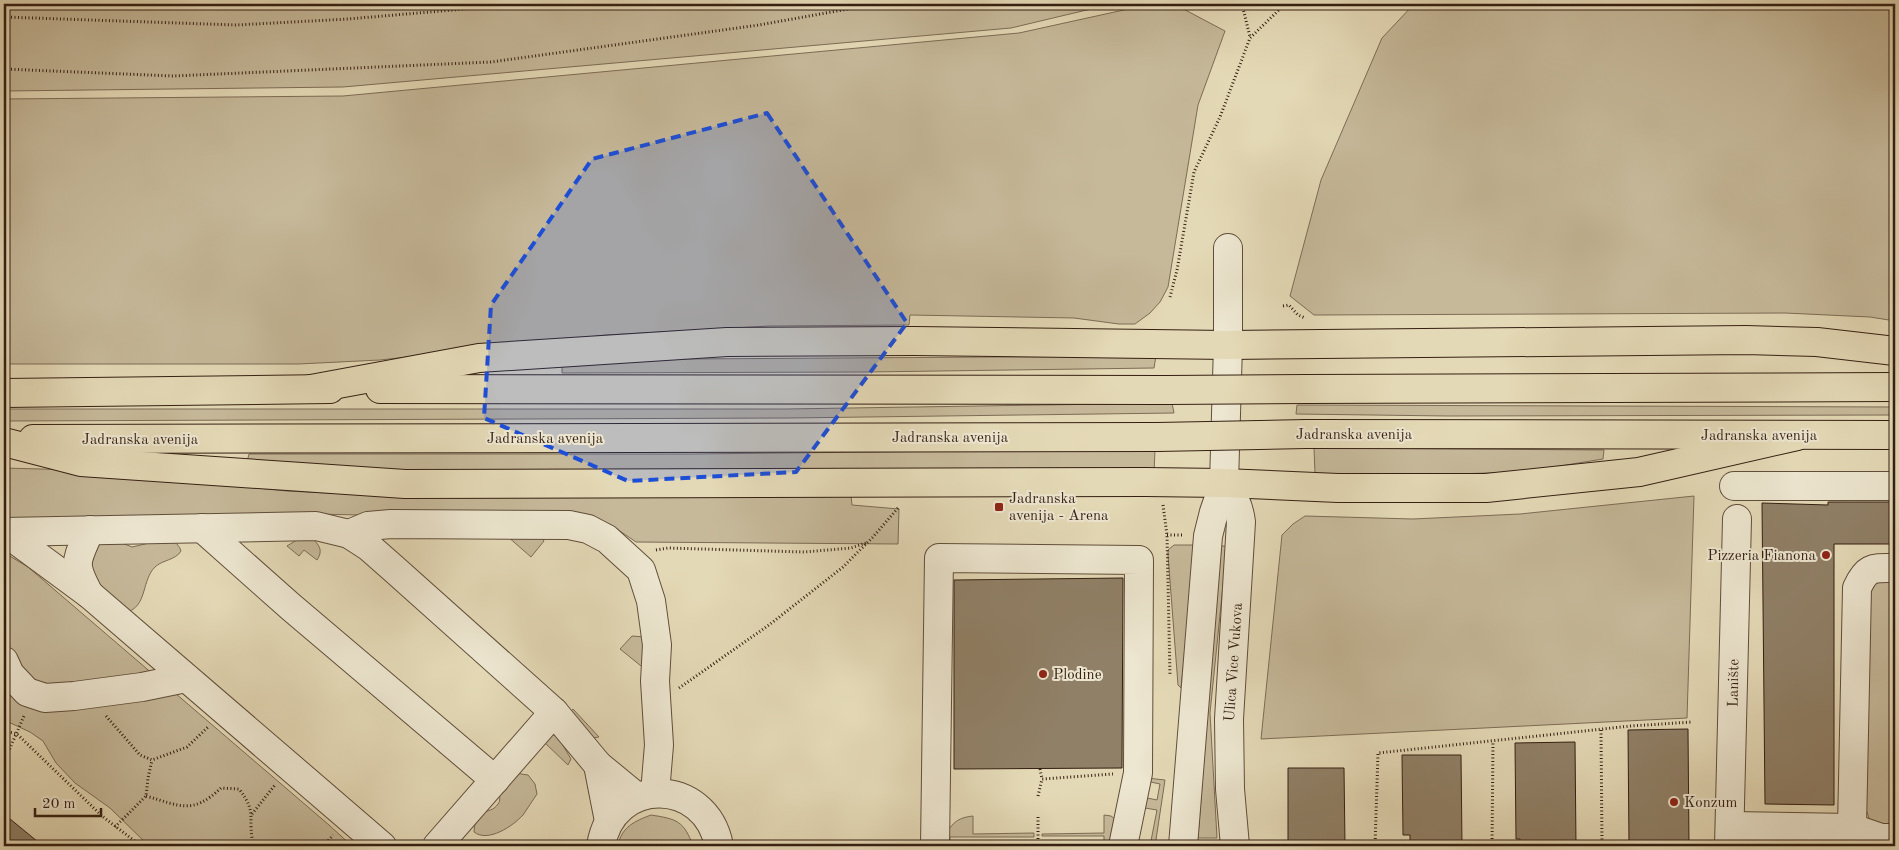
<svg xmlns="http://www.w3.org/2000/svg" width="1899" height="850" viewBox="0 0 1899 850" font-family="'Old Standard TT',serif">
<rect width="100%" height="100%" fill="#e4d9b6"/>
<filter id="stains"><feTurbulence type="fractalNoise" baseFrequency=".004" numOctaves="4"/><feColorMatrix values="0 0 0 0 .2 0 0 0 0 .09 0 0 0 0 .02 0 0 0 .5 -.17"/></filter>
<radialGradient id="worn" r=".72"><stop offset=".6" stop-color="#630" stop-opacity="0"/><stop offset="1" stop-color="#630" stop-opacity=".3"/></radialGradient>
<!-- green -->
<g fill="#c6b99a" stroke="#7d6c56">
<path d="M4,4H1112L1011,28L343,87L4,91Z"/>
<path d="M1151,4H1174L1225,31L1198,105L1168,287L1160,302L1150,313L1135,324H1119L1074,318L910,315L909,325L769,326L606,335L380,360L298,364H4V99L343,96L1019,33Z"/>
<path d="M1414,4H1895V321L1870,317L1785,313L1314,315L1290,296L1321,180L1382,38Z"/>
<path d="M1156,356L1154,368L868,372L562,373V362L683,359Z"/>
<path d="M1172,403L1174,413L789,418L4,421V409H785Z"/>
<path d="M1297,405L1895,407V415L1448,416L1296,414Z"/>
<path d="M1314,448L1604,450L1603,459L1523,472L1453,474H1315Z"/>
<path d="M1155,449L1154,473L938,470H373L247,462L249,454H691Z"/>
<path d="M4,468L78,470L287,491L411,497L851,495L852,505L899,509L898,544L636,542L611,525L588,520L315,514L4,520Z"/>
<path d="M1694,496L1687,718L1261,739L1282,535L1293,524L1305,516L1413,519L1520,514Z"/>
<path d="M538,532L544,541L531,557L507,536Z"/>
<path d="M300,538L313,539C320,546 323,551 317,560L304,550L299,556L287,546Z"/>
<path d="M162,540C171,541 178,541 181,551C176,560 162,560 155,567C142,580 147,603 130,611L99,590L87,555L97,544L117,541L132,547Z"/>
<path d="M1174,545H1196L1181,688L1178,685L1168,555V550Z"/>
<path d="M1220,546H1227L1210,713L1217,838H1198Z"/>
<path d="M4,555H8L28,567L329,825L352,846H149L110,808L75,783L56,763L43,741L30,732L4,720Z"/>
<path d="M1877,581H1895V834L1872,827L1866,809L1869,592Z"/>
<path d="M632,636L645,637L646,670L620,649Z"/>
<path d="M573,709L599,737L592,738L568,714Z"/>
<path d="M551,734L558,737L571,759L568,765L545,743Z"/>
<path d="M515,773L528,775L535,784L537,794C532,801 528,808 523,815C513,826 488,843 474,832C476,802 488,818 498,804C501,800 499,798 500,793C501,786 510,778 515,773Z"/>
<path d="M1147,778L1165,780L1155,846H1150L1157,810L1139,807L1142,797L1157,800L1160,784L1146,781Z"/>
<path d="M651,815C677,819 684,821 693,846H618C621,827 635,821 651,815Z"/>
<path d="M1104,815L1111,816L1115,819L1111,846H1104V836H1042V834L1104,833Z"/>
<path d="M973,816V834L1034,833V837H950V846H942C948,829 952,818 973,816Z"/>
</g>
<!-- building -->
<g fill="#908067" stroke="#341f12">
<path d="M1828,502H1895V544H1834V805L1765,804L1762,503L1828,505Z"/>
<path d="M1123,578L1122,768L954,769V580Z"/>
<path d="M1688,729L1689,846H1629L1628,730Z"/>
<path d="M1575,742L1576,846H1520V839H1516L1515,743Z"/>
<path d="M1402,755H1461L1462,846H1410V835H1403Z"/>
<path d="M1288,768H1344L1345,846H1288Z"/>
<path d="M4,814L43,846H4Z"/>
</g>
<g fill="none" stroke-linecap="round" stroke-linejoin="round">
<defs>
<g id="minor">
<path d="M1224,483C1234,496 1239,506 1241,522L1229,719L1230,789L1235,846"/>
<path d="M1734,486H1895"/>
<path d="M202,528L291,607L495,780"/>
<path d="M4,532L316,526L349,534L369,547L394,569L554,712L598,765"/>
<path d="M5,532L89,594L382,846"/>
<path d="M349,534L368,526L391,524L569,525L588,529L607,539L641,570L651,601L657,645L655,681L659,745L655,793"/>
<path d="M89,594C72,562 76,562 90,530"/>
<path d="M4,661L10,674L27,692L45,698L74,696L142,687L186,678"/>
<path d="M609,821L598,765L637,797"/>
<path d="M1730,826L1852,828L1881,838H1895"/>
<path d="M1852,828L1857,588C1867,566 1873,568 1895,568"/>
<path d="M437,846L554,712"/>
<path d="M601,846C612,776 706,776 719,846"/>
<path d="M935,846L939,558L1139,560L1138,773L1123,846"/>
<path d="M1183,846L1208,536L1214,512L1224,483L1228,345V248"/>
<path d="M1729,846L1737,519"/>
</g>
<g id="major">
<path d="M311,389L479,358L727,342L914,341L1228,345L1746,340L1817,342L1895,351"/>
<path d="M380,389L1166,390"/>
<path d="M1306,389L1895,387"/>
<path d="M4,393L330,389"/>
<path d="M1306,434L1895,435"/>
<path d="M33,439L1157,437"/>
<path d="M4,442L81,462L405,484L1145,482L1224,483L1338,488H1486L1639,472L1797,436"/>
</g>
</defs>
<!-- minor casing -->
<use href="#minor" stroke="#604e3b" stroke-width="30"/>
<!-- major casing -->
<use href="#major" stroke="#341f12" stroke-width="30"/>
<!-- path -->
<g stroke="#341f12" stroke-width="3" stroke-dasharray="1 2.5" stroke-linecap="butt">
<path d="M1242,4L1250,37"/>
<path d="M4,17L236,25L348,19L523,4"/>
<path d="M4,69L173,76L491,62L759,25L876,4"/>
<path d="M1170,297L1177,270L1194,172L1220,117L1250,38L1285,4"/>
<path d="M1283,306L1289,305L1298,315L1305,318"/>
<path d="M1163,505L1167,535L1170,676"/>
<path d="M1167,535H1184"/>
<path d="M656,550L668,548L804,552L851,548L866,543"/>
<path d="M679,688L769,625L843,567L873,537L898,508"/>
<path d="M106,716L140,755L152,760L187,747L208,727"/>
<path d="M1601,730L1602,846"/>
<path d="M4,731L17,734L102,816L141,846"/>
<path d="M4,762L24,716"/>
<path d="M1040,769L1042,779L1113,774"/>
<path d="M146,796C181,806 192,815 221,788L239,789C259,814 246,820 254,846"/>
<path d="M1038,796L1042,779"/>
<path d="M252,814L275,785"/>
<path d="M115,827L146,796L148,778L152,760"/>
<path d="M324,846L333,835"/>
<path d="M1038,846V815"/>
<path d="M1375,846L1378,753L1631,726L1692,722"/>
<path d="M1492,846L1493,742"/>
</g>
<!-- minor -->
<use href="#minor" stroke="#ede6d0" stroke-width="28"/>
<!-- major -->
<use href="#major" stroke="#e4d9b6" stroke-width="28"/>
<defs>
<g id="major-bridge">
<path d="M1166,390L1306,389"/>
<path d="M1157,437L1306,434"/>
</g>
</defs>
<!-- major-bridge casing -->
<use href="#major-bridge" stroke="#341f12" stroke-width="30" stroke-linecap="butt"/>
<!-- major-bridge -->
<use href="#major-bridge" stroke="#e4d9b6" stroke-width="28"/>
</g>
<!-- marked area -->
<path fill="#1d4ed8" fill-opacity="0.2" stroke="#1d4ed8" stroke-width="4" stroke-dasharray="10 6" stroke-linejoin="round" d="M767,113L907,323L796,472L628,481L484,418L491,305L592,159Z"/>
<!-- markers -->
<g fill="#8f2418" stroke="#ede6d0" stroke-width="2">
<rect x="994" y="502" width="10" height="10" rx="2.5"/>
<circle cx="1826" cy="555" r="5"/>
<circle cx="1043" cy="674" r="5"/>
<circle cx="1674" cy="802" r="5"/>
</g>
<g text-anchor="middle" stroke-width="4" stroke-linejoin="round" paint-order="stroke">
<!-- street labels -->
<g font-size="15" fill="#341f12" stroke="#ede6d0">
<text x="1354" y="439">Jadranska avenija</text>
<text x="1759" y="440">Jadranska avenija</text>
<text x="950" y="442">Jadranska avenija</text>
<text x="545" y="443">Jadranska avenija</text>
<text x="140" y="444">Jadranska avenija</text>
<text transform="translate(1233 662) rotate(-86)" y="5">Ulica Vice Vukova</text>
<text transform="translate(1733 683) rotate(-89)" y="5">Lanište</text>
</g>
<!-- poi labels -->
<g font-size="15" fill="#341f12" stroke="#ede6d0" text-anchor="start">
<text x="1009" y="503">Jadranska<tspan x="1009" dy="17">avenija - Arena</tspan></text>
<text x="1816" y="560" text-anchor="end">Pizzeria Fianona</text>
<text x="1053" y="679">Plodine</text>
<text x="1684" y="807">Konzum</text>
</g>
</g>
<!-- margin -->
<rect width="1899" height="850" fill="none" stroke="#e4d9b6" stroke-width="20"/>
<rect x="5" y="5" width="1889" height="840" fill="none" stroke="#341f12" stroke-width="2.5"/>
<rect x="10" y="10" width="1879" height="830" fill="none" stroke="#341f12"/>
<!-- scale -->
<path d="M35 808v8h66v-8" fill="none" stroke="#341f12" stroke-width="2.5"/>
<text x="42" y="808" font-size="15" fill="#341f12" stroke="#ede6d0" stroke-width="4" paint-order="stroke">20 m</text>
<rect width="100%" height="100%" filter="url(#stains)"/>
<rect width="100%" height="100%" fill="url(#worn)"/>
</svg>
